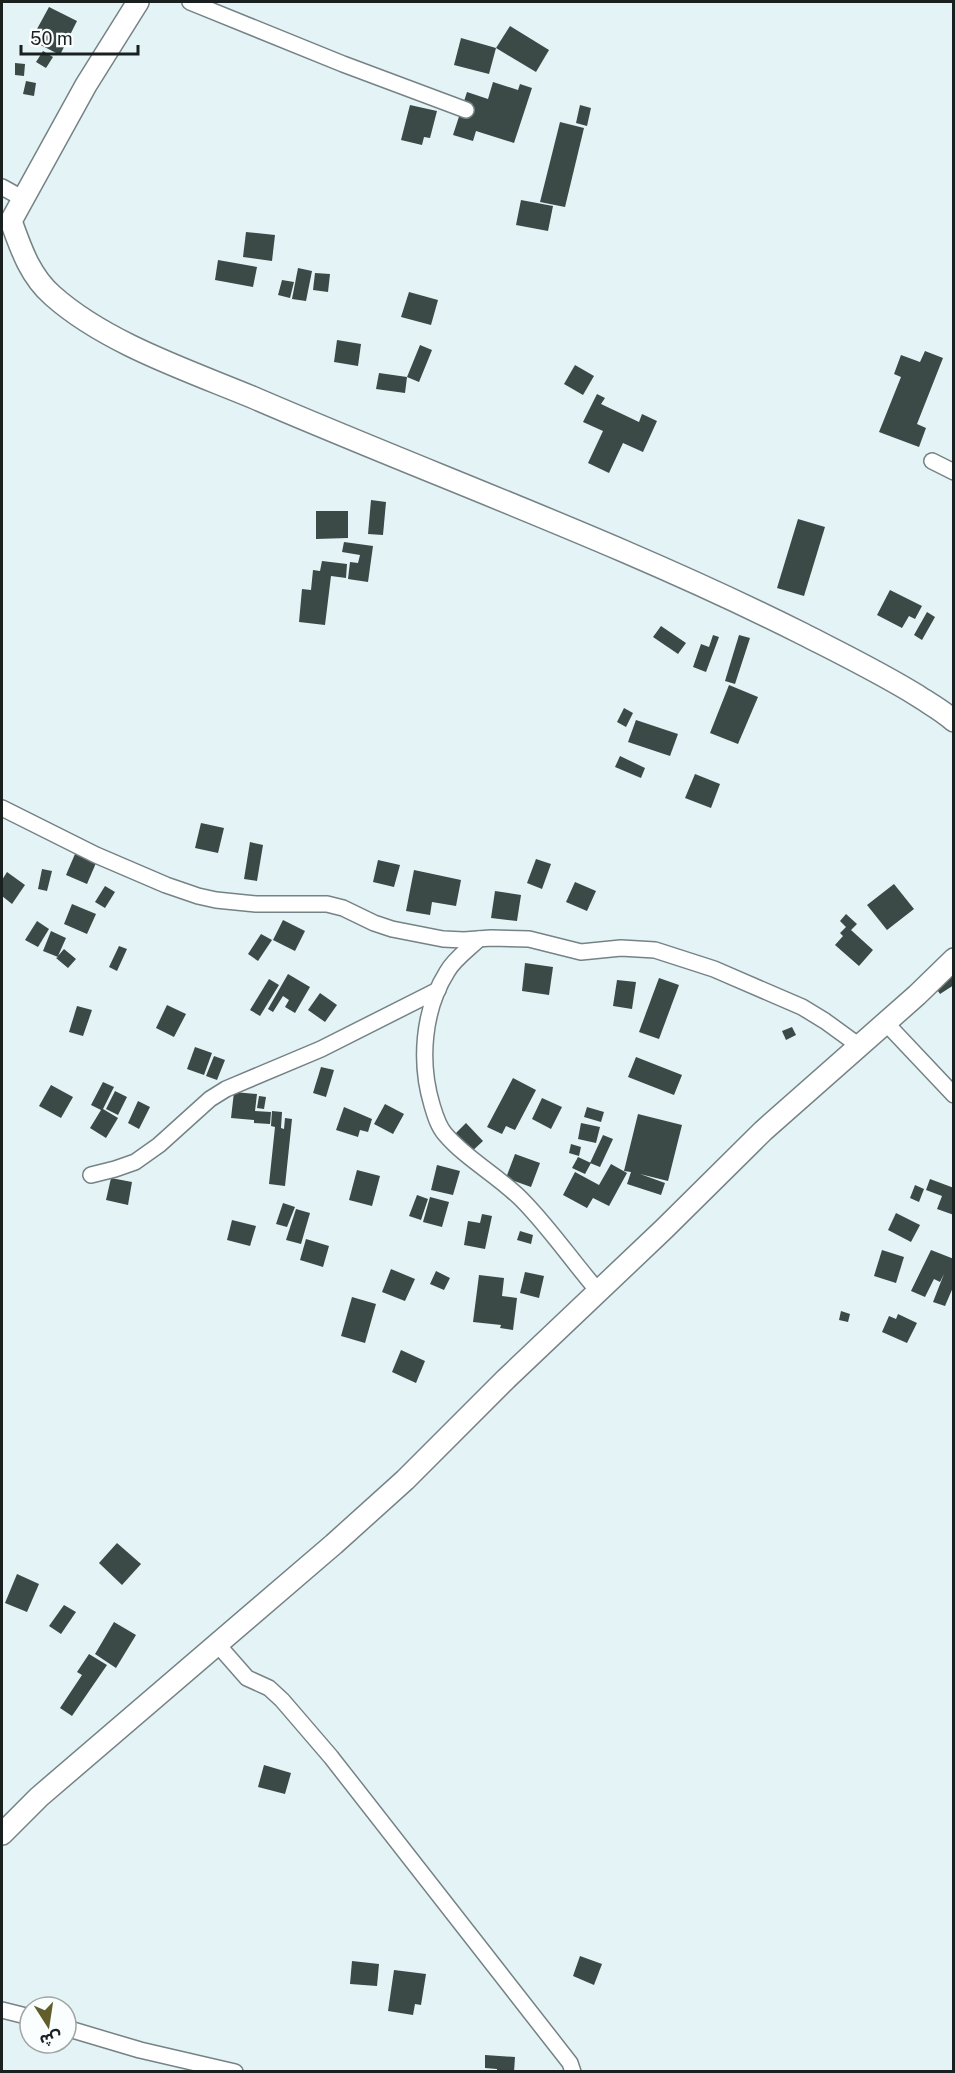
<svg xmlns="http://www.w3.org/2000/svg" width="955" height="2073" viewBox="0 0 955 2073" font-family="'Public Sans','Noto Sans Arabic',sans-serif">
<rect width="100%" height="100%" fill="#e4f3f6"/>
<!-- building -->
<g fill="#3b4947">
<path d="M49,7L77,21L60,55L31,40Z"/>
<path d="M510,26L549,50L536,72L496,48Z"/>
<path d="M461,38L496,48L489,74L454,65Z"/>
<path d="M43,51L53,57L46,68L36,62Z"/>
<path d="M15,63L25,64L24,76L15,75Z"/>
<path d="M26,81L36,83L34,96L23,94Z"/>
<path d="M493,82L518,90L520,84L532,88L514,143L476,131L473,141L453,135L467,92L488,99Z"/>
<path d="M410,105L437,111L430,138L424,137L422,145L401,140Z"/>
<path d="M580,105L591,108L587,126L576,123Z"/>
<path d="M560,122L584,128L565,207L540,202Z"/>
<path d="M521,200L553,206L548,231L516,225Z"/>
<path d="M246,232L275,235L272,261L243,257Z"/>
<path d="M218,260L257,267L253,287L215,280Z"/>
<path d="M298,268L312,271L306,301L292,299Z"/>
<path d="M315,273L330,274L328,292L313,290Z"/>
<path d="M282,280L294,282L290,298L278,295Z"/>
<path d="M409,292L438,300L431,325L401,317Z"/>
<path d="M337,340L361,344L358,366L334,362Z"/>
<path d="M420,345L432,350L419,382L407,377Z"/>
<path d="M925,351L943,358L917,424L926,428L919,447L879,432L901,377L894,374L901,355L920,362Z"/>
<path d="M575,365L594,376L583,395L564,384Z"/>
<path d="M379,373L407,377L405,393L376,389Z"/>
<path d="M597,394L605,398L601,404L639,422L642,414L657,421L643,452L623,443L609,473L588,463L603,431L583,422Z"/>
<path d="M371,500L386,502L383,535L368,534Z"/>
<path d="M316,511H348V538L316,539Z"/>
<path d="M798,519L825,527L804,596L777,588Z"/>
<path d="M344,542L373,546L368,582L348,579L350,562L358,563L360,555L342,552Z"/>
<path d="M322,561L347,564L346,578L331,576L325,625L299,622L302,589L311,590L313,570L320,571Z"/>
<path d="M890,590L922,606L915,619L909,616L902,628L877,615Z"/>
<path d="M927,612L935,617L922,640L914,635Z"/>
<path d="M661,626L686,643L678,654L653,637Z"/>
<path d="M713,635L719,637L706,672L693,667L701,644L709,647Z"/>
<path d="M739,635L750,638L735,684L725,681Z"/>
<path d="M729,685L758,697L738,744L710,733Z"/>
<path d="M624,708L633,713L626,727L617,722Z"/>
<path d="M636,720L678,734L670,756L628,742Z"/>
<path d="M620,756L645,768L641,778L615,767Z"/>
<path d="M695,774L720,784L711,808L685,798Z"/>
<path d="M201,823L224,828L218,853L195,848Z"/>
<path d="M250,842L263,845L257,881L244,879Z"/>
<path d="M75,854L96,863L87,884L66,875Z"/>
<path d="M536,859L551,864L542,889L527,883Z"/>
<path d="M378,860L400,865L394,887L373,882Z"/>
<path d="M42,869L52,871L47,891L38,889Z"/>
<path d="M414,870L461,880L456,906L432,902L430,915L406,911Z"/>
<path d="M7,872L25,885L12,904L2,896V880Z"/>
<path d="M575,882L596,891L587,911L566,902Z"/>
<path d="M894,884L914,909L887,930L867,905Z"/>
<path d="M105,886L115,892L105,908L95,902Z"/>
<path d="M495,891L521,895L517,921L491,918Z"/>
<path d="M72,904L96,914L87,934L64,924Z"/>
<path d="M846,914L857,924L851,930L873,950L859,966L835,945L843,936L840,933L846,927L840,921Z"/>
<path d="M283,920L305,931L295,951L273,940Z"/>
<path d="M37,921L49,929L38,947L25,940Z"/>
<path d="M51,931L66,938L58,956L64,949L76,959L68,968L56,958L58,957L43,951Z"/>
<path d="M261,934L272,940L258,961L248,954Z"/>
<path d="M119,946L127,949L117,971L109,967Z"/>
<path d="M525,963L553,967L549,995L522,991Z"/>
<path d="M954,965V985L940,994L931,981Z"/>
<path d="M288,974L310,987L295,1013L285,1007L289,1000L283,996L273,1012L268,1009Z"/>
<path d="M659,978L679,985L659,1039L639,1032Z"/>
<path d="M269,979L279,985L260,1016L250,1010Z"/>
<path d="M617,980L636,982L632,1009L613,1006Z"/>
<path d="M320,993L337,1005L325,1022L308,1010Z"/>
<path d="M167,1005L186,1014L174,1037L156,1028Z"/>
<path d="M77,1006L92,1010L83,1036L69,1032Z"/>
<path d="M792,1027L796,1035L786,1040L782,1031Z"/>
<path d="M195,1047L212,1053L204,1075L187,1069Z"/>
<path d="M214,1056L225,1060L217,1080L206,1076Z"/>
<path d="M636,1057L682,1075L674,1095L628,1077Z"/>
<path d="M321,1067L334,1070L326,1097L313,1093Z"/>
<path d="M513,1078L536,1090L515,1130L506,1126L502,1134L487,1127Z"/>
<path d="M103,1082L114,1087L103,1109L118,1118L106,1138L90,1128L101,1110L91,1105Z"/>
<path d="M51,1085L73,1097L61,1118L39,1106Z"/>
<path d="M115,1091L127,1097L118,1115L106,1109Z"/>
<path d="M234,1092L257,1094L255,1111L271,1112L270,1124L254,1123V1120L231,1118Z"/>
<path d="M259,1096L266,1097L264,1109L257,1108Z"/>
<path d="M542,1098L562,1107L551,1129L532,1119Z"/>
<path d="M138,1101L150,1107L139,1129L128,1123Z"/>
<path d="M385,1104L404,1114L393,1134L374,1124Z"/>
<path d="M344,1107L372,1119L368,1132L360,1130L358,1137L336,1130Z"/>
<path d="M587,1107L604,1112L601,1122L584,1117Z"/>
<path d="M272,1111L282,1112L281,1128L284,1129L285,1118L292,1119L285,1186L269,1184L275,1127L271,1126Z"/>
<path d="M638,1114L682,1125L668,1181L640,1174L665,1183L661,1195L627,1184L631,1172L624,1171Z"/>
<path d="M466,1123L483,1141L469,1154L452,1137Z"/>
<path d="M581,1123L600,1127L596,1143L578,1139Z"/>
<path d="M603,1135L613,1139L600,1167L590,1163Z"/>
<path d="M571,1144L581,1147L579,1156L569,1153Z"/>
<path d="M515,1154L540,1163L531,1187L506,1178Z"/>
<path d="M578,1157L591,1163L585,1174L572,1168Z"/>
<path d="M611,1164L627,1173L609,1206L593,1198L587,1208L563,1195L575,1172L599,1185Z"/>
<path d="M437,1165L460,1171L453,1195L431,1190Z"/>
<path d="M357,1170L380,1176L372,1206L349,1200Z"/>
<path d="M111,1178L132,1182L128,1205L106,1200Z"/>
<path d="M930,1179L954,1188V1215L937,1209L942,1196L926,1190Z"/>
<path d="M915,1185L924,1189L919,1202L910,1198Z"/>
<path d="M417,1195L428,1199L421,1220L409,1216Z"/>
<path d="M430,1197L449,1202L442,1227L423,1222Z"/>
<path d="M283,1203L295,1207L287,1227L276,1224Z"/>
<path d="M296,1209L310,1213L301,1244L286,1240Z"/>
<path d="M896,1213L920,1225L911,1242L888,1230Z"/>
<path d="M482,1214L492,1216L485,1249L464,1245L468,1221L480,1223Z"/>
<path d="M232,1220L256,1226L250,1246L227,1240Z"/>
<path d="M520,1231L533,1235L531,1244L517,1240Z"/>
<path d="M306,1239L329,1246L323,1267L300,1260Z"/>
<path d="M882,1250L904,1257L896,1283L874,1276Z"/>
<path d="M931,1250L954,1259V1285L945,1306L933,1302L944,1274L940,1282L934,1279L925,1297L911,1291Z"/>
<path d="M391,1269L415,1279L405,1301L382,1292Z"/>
<path d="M436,1271L450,1278L444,1290L430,1284Z"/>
<path d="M525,1272L544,1276L539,1298L520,1293Z"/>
<path d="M479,1275L504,1278L502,1296L517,1298L513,1330L500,1328L501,1325L473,1322Z"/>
<path d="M352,1297L376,1304L365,1343L341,1336Z"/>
<path d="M841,1311L850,1314L848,1322L839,1320Z"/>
<path d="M898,1314L917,1323L907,1343L882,1332L889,1316L896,1319Z"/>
<path d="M401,1350L425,1361L416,1383L392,1372Z"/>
<path d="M117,1543L141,1564L122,1585L99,1563Z"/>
<path d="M17,1574L39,1584L27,1612L5,1603Z"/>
<path d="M64,1605L76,1612L61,1634L49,1626Z"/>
<path d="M114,1622L136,1635L116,1668L95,1654Z"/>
<path d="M89,1654L107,1665L72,1716L60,1708L82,1675L77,1672Z"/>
<path d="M264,1765L291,1773L285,1794L258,1787Z"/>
<path d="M580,1956L602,1964L594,1985L573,1976Z"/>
<path d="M352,1961L379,1964L377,1986L350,1984Z"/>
<path d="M394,1970L426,1974L421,2005L415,2004L413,2015L388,2011Z"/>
<path d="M485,2055L515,2057L514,2072H497V2069L485,2068Z"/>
</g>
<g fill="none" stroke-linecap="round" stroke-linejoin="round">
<defs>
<g id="street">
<path d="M190,2L343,64L466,110"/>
<path d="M2,187L22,198"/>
<path d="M932,461L954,472"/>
<path d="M2,808L96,855L166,885L198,896L216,900L256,904H327L343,908L374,923L392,929L443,939L464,940L491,938L529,939L581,952L621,948L655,950L714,969L802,1007L825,1021L858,1045"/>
<path d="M479,939C469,949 454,959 447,972C423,1010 419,1062 432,1105C435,1115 438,1126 445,1134C468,1161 501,1177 525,1203C551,1230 573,1262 598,1291"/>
<path d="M885,1022L954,1095"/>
<path d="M91,1175L115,1169L135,1162L159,1145L210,1099L226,1089L321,1049L438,990"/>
<path d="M218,1645L247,1678L269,1688L282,1700L331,1757L570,2063L573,2072"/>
<path d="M2,2010L30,2017"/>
<path d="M66,2028L140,2050L235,2072"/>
</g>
<g id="secondary">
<path d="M138,2L86,85L11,221C21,249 30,276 53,296C106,343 187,370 252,397C435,476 624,544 803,634C842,654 881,673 918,696C930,704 943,711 954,721"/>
<path d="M2,1834L39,1797L334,1544L405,1480L506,1379L664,1229L763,1131L917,995L954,959"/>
</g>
</defs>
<!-- street casing -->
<use href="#street" stroke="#758386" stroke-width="18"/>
<!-- secondary casing -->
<use href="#secondary" stroke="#758386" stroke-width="24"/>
<!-- street -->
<use href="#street" stroke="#fff" stroke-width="15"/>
<!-- secondary -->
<use href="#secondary" stroke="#fff" stroke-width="21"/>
</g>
<!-- border -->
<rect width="955" height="2073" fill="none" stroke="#1a1f20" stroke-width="6"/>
<!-- north arrow -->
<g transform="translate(48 2025) rotate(168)"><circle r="28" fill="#fbfefe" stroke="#a1a5a5" stroke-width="1.5"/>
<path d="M0-4.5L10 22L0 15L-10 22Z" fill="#625e2b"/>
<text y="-9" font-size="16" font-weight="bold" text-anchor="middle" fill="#1a1f20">ش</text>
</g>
<!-- scale -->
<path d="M21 45v9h117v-9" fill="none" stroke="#1a1f20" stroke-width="3"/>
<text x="30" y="45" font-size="18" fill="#1a1f20" stroke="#fbfefe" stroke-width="4.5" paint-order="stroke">50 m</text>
</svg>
